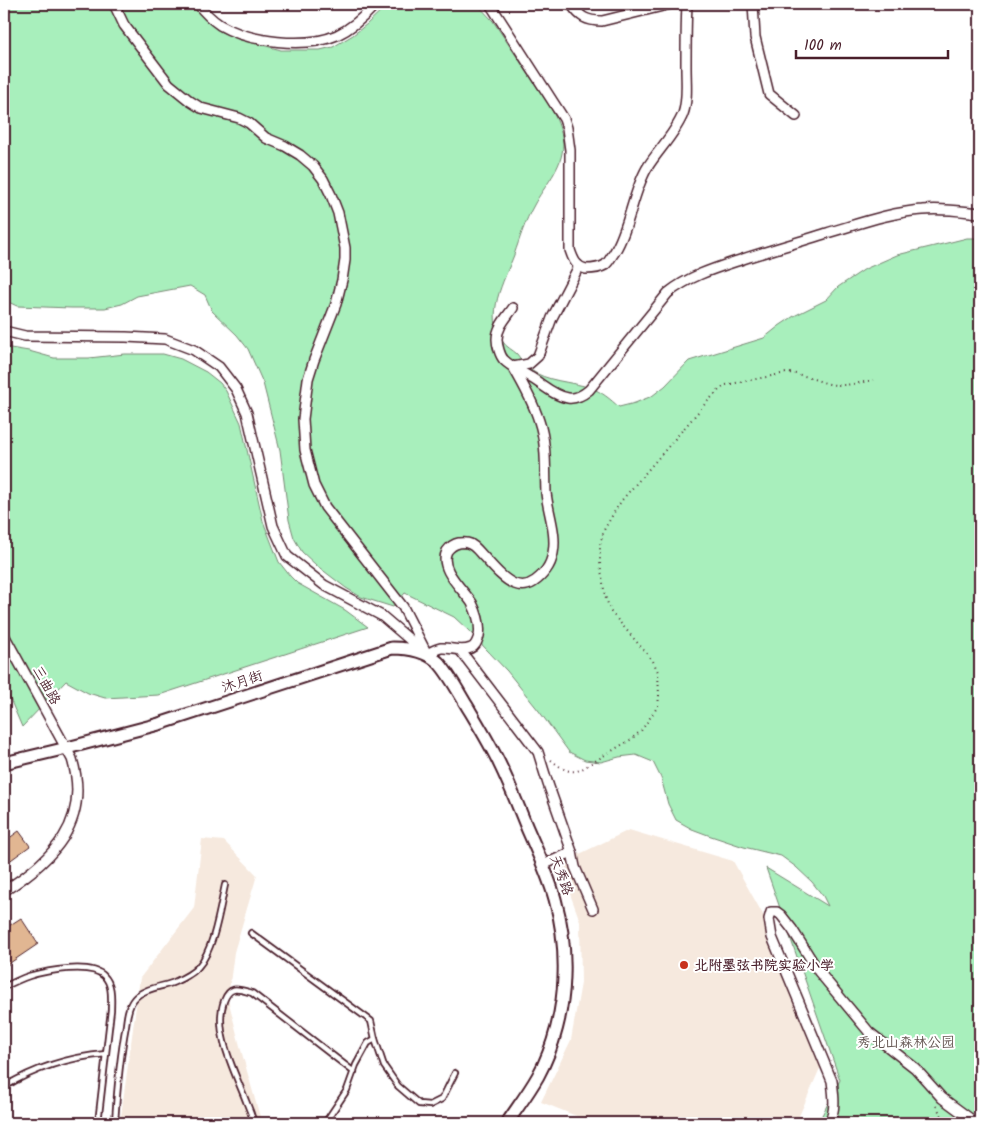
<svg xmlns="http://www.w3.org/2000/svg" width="984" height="1127" viewBox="0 0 984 1127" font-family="Kalam,'LXGW WenKai TC',sans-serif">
<rect width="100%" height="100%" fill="#fff"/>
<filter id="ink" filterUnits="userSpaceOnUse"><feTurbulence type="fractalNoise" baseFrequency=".02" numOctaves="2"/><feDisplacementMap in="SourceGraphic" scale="10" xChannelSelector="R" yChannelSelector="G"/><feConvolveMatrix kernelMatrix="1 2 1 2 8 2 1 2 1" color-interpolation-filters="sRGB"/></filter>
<g filter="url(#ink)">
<!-- built -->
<g fill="#f6e9de">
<path d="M629,830L733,861L781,947L824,1059L796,1123H594L541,1102L571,1040L581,983L580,921L559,864Z"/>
<path d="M202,839L224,841L257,875L234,952L228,999L241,1050L260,1117L255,1123H120L140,978L194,908Z"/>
</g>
<!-- green -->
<g fill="#a8efbc" stroke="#798774">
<path d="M4,4H190L221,32L240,39L281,50H320L333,47L353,35L367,24L388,4H477L493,21L549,105C556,117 562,130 563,144C563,168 544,186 534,205C525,221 520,238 514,255C504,281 484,315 503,342C506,347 513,350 517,354C521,359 524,365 529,369C547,382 570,381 591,388C602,392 610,399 619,407L635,403L652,396L665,386L689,361L764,338L779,326L794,316L826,300L838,287L865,269L897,255L951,242L967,238H980V1123H818L840,1080L766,868L828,906L823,896L812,882L796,867L781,856L744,847L708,835L692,829L676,820L668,804L661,778L653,762L636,755L619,757L601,762L585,760L569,752L539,711L507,671L468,630L454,617L405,593L393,607L361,597L346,588L316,565L302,552L294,538L289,520L280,450L263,383L248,349L237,335L212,311L205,295L190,286L137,296L122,304L105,308H71L17,306L4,300Z"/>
<path d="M4,347L29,351L54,358H89L125,354H163L181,359L206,372L220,383L226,391L241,423L263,521L279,562L290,576L297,583L345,610L368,627L159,695L105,698L88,693L66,681L22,727L4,685Z"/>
</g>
<!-- building -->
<g fill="#e1b692" stroke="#4a1f2b">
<path d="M19,831L30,846L4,865V842Z"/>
<path d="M21,918L38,944L4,967V929Z"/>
</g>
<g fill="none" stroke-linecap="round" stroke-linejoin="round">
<defs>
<g id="lane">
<path d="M251,933L371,1021L375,1039"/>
<path d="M4,987C12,983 20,979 29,976C46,971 91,962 104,976C113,985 111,999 111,1010L98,1123"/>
<path d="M4,1087C35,1068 70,1057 106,1054"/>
<path d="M115,1123C117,1090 120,1057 126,1025C127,1017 128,1006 134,999C142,989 160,987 172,983C181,979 191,975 198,967C214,950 220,908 225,885"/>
<path d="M254,1123C252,1116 249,1108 246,1101C235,1072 213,1032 224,1001C230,985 238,989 252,993L354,1072"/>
<path d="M325,1123L347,1090L356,1065L368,1043L375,1039L384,1066L398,1086L419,1104L430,1105L442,1099L455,1073"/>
</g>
<g id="street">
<path d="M114,4L124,25L169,84L190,101L201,108L239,118L249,123L266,138L285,146L300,155L313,166L323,179L331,195L338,213L345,248V260L342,280L336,304L314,360L308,379L303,419L305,450L314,485L325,507L403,607L427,654"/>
<path d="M198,4C204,12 211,19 220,25C249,42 306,49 337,35C352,28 365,16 376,4"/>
<path d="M490,4L564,119L567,128L570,150V250C573,259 576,267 586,269C592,269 600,268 605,265C609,262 611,257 614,253C630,227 632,194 647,168C658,150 675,134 683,114C688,100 686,83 686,68C686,47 686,25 687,4"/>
<path d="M571,4C580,17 586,21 602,21L671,4"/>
<path d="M753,4L755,37L769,94L796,116"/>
<path d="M513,308C507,317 497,327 497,339C497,345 500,356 504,360C511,367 522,372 530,377C542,384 554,396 568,398C576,399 583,395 589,390L668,293C691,275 716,268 743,259C771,250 799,242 827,233C858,224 891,212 923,210C942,208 961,211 980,213"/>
<path d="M4,331L25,336L126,337L165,339L194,350L219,367L236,389L247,413L273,526L287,556L324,585L382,616L423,651"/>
<path d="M4,635L72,759C91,822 53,860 4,891"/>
<path d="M460,650L538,752L548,784L572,852L575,867L593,909"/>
<path d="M427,654C431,652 436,649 441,648C451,647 460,653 471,648C476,646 477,641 479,636C481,625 477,613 472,603C463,589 438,569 447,551C450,547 454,544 459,543C460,543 466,542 467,543C474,544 479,552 484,557C503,578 522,602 546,570C549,566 552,559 553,553C557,534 548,512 546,493C545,469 547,445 539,421C533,402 523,384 513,367L529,364L538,356L552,318L579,266"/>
<path d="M543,865L572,852"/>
<path d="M829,1123C836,1110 834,1096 832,1081L772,937L769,919L771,912H777L781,915L792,929L819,972L869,1032L915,1068L942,1098L976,1123"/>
</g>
<path id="secondary" d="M4,763L67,748L159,724L392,648C408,648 425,650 438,662C448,672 459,693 467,706C479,726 492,747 502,769C511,788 519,808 527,828C537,851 548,874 555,899C562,924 565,951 564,977C563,1010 554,1047 538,1076C529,1092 517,1108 507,1123"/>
</defs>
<!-- lane casing -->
<use href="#lane" stroke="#4a1f2b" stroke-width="8"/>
<!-- street casing -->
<use href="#street" stroke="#4a1f2b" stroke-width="12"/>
<!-- secondary casing -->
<use href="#secondary" stroke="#4a1f2b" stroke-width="15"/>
<!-- path -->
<g stroke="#4a1f2b" stroke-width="2" stroke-dasharray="1 4" stroke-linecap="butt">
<path d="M551,760C560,767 568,774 580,770L630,740L641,731L658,706L659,696L658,672L653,661L611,612L605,596L600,563V545L604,530L616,509L622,500L705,404L719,390L726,385L786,373C801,373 814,380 829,384C843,387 859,383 873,380"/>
<path d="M936,1106L946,1123"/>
</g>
<!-- lane -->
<use href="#lane" stroke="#fff" stroke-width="4.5"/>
<!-- street -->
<use href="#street" stroke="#fff" stroke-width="9"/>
<!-- secondary -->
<use href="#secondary" stroke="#fff" stroke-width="11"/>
</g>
</g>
<!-- markers -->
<circle fill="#c8321e" stroke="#fff" stroke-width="2" cx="684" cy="965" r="5"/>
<g text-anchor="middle" stroke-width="4" stroke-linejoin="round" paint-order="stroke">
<!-- street labels -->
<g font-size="14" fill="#4a1f2b" stroke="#fff">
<text transform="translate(242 681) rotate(-18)" y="5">沐月街</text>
<text transform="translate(47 685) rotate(61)" y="5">三曲路</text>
<text transform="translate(562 875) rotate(70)" y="5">天秀路</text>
</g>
<!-- poi labels -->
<g font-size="14" font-weight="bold" fill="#4a1f2b" stroke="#fff" text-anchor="start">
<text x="694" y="970">北附墨弦书院实验小学</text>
</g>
<!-- park labels -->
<g font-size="14" fill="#62534f" stroke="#fff">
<text x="906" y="1047">秀北山森林公园</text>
</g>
</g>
<!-- margin -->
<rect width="984" height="1127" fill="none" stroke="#fff" stroke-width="20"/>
<rect x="10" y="10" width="964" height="1107" fill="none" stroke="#4a1f2b" stroke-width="2" filter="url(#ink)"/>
<!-- scale -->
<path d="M796 50v8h152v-8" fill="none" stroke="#4a1f2b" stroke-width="2.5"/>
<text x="804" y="50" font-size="15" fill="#4a1f2b" stroke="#ffffff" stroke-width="4" paint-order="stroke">100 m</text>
</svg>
